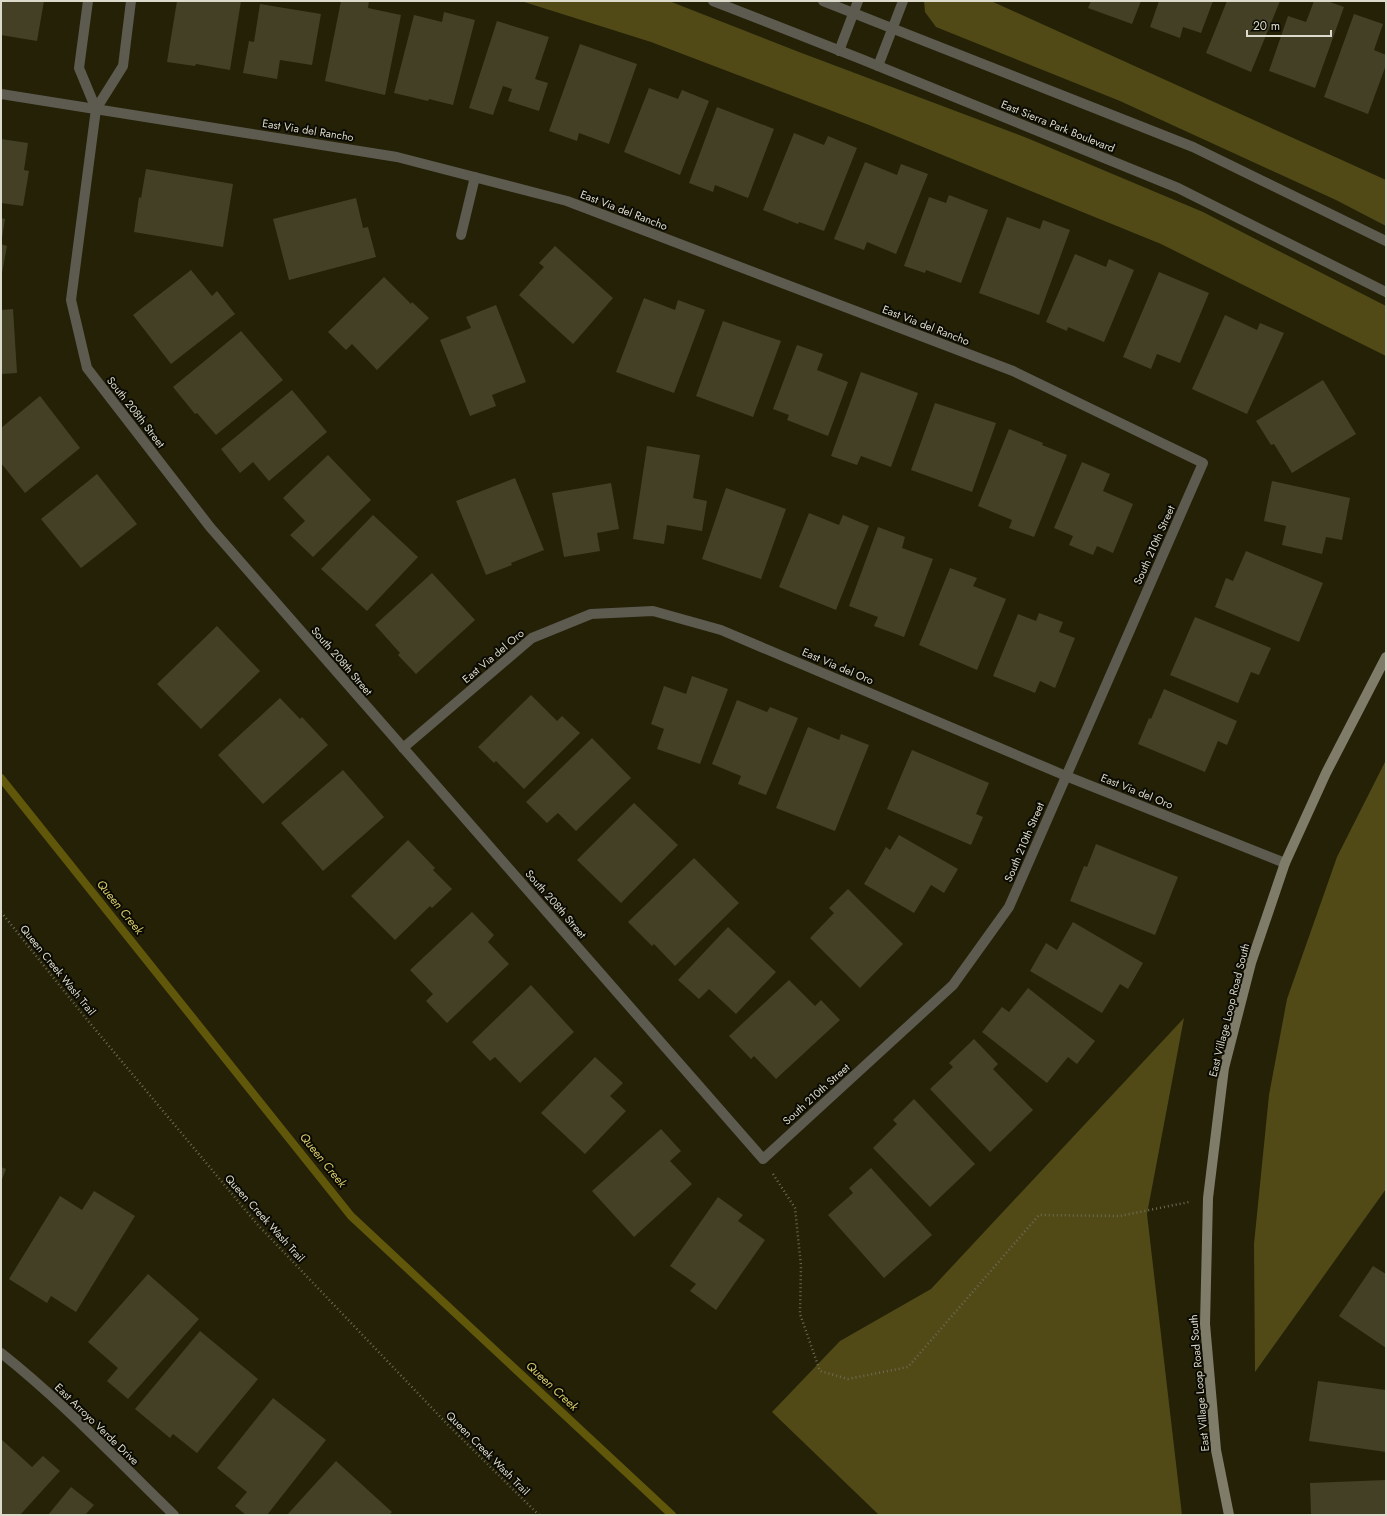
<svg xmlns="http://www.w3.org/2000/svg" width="1387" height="1516" viewBox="0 0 1387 1516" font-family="Jost,sans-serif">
<rect width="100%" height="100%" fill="#242107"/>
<!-- green -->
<g fill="#514a17">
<path d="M521,1H669L799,52L1027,138L1203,212L1386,306V356L1161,244L869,125L651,42Z"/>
<path d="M924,1H991L1386,180V226L1336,200L1120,101L936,27L925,12Z"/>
<path d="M1386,760V1189L1255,1372L1254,1244L1269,1095L1287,999L1337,857Z"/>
<path d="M1184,1018L1147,1214L1182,1515H879L772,1412L840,1341L931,1289Z"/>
</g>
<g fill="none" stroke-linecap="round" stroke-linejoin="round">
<!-- stream -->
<path stroke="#60570b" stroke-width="8" d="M1,778L351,1216L672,1515"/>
</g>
<!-- building -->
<g fill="#434026">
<path d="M1,1H44L37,41L1,35Z"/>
<path d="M177,1H241L230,70L196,64L195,66L167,62Z"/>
<path d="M341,1H369L368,8L401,15L385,95L325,81Z"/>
<path d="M1091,1H1141L1132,24L1088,8Z"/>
<path d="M1159,1H1213L1201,33L1183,27L1180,38L1150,27Z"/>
<path d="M1227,1H1280L1251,72L1206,53Z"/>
<path d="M1314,1H1327L1344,7L1315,88L1269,71L1288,16L1306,22Z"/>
<path d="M260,4L321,14L312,65L280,60L277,79L243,73L249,41L254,42Z"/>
<path d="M444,12L475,20L453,105L429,99L428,101L394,93L414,15L442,22Z"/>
<path d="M1354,14L1383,24L1374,50L1386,55V65L1368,114L1324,97Z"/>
<path d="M497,21L549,37L535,79L548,83L539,111L508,101L512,89L503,86L493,115L469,108Z"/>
<path d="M580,44L637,64L609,144L579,133L577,141L549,131Z"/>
<path d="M649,88L678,99L682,90L709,101L680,175L624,152Z"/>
<path d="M717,107L774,129L748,198L715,185L713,192L689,183Z"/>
<path d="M794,133L824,145L828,136L857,148L824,231L799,222L798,224L763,210Z"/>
<path d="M1,139L28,143L24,170L29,171L23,206L1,203Z"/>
<path d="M865,162L897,175L901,164L928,174L896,254L867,242L864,250L834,239Z"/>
<path d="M146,169L233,184L223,247L134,232L139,197L141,198Z"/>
<path d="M949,195L988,210L961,283L926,270L925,273L904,266L929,197L946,203Z"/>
<path d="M356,198L363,228L368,227L376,257L289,280L273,219Z"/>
<path d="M1007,217L1040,229L1043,220L1070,230L1039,315L979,293Z"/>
<path d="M1,218L5,219L2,238H1Z"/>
<path d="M1,244L7,246L2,273H1Z"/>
<path d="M555,246L613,298L573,344L519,295L544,267L539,263Z"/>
<path d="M1075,254L1106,267L1109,259L1134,270L1104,342L1068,327L1067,331L1046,322Z"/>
<path d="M191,270L212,296L217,291L235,314L171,364L133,315Z"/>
<path d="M1159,272L1209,293L1180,363L1157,354L1151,369L1123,357Z"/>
<path d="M384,277L411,304L412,302L429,318L377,370L352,344L346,350L328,332Z"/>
<path d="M644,298L675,310L678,300L705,310L674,393L616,372Z"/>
<path d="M496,305L526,382L492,395L496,406L470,416L440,340L471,328L466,317Z"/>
<path d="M13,309L17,373L1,374V310Z"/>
<path d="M1225,315L1257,330L1260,323L1284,333L1247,414L1192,389Z"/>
<path d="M723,321L781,341L753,417L696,396Z"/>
<path d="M241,331L283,380L216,435L197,413L195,414L173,387Z"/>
<path d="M797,345L823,354L817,370L848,382L828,436L787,420L789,415L773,409Z"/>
<path d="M861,372L918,393L891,467L861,456L857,465L831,456Z"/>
<path d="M1323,380L1356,434L1292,473L1274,444L1271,445L1256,421Z"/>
<path d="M292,390L327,432L269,481L253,462L240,473L221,449Z"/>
<path d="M40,396L80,448L25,493L1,463V428Z"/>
<path d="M935,403L996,423L972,492L911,470Z"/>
<path d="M1009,429L1043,443L1042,445L1067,455L1034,537L1009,528L1012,520L978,506Z"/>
<path d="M647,446L700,455L693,498L707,501L702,531L667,525L664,544L633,539Z"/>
<path d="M328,455L371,500L313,557L290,535L305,521L283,498Z"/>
<path d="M1082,462L1110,474L1103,491L1133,504L1113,553L1097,546L1093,555L1069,545L1073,536L1054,528Z"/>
<path d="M97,474L137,524L81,568L41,519Z"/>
<path d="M515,478L544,550L511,563L512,565L486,575L456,501Z"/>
<path d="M1272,481L1350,498L1342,540L1326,537L1322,554L1282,545L1286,526L1264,521Z"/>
<path d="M611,483L619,529L597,533L600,551L564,557L552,493Z"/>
<path d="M726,488L786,509L761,579L702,559Z"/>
<path d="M809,513L839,525L843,515L869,526L836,610L779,587Z"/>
<path d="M373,515L418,557L367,611L321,569Z"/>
<path d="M878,527L905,537L902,548L933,559L904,637L874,626L878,617L849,606Z"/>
<path d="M1246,551L1323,583L1299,642L1215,607L1226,578L1233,581Z"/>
<path d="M950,568L977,578L973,586L1006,599L977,670L919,645Z"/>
<path d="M432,573L475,620L416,674L398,655L400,653L375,625Z"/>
<path d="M1039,613L1063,622L1059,632L1075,638L1055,688L1040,681L1035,693L993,676L1018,614L1036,621Z"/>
<path d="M1195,617L1271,648L1259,675L1251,672L1238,703L1170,675Z"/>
<path d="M217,626L260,671L201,729L157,684Z"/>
<path d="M692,676L728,689L700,764L657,749L664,729L651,724L664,686L686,694Z"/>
<path d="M1164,689L1237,721L1227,745L1218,741L1205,772L1138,744L1149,718L1151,719Z"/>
<path d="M531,695L557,721L562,716L580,733L524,789L496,761L494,763L478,747Z"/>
<path d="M280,698L300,719L302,717L328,745L263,804L218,755Z"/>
<path d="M737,700L767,712L770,707L798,718L766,795L738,784L741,776L712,764Z"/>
<path d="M808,727L839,740L841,734L869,745L835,831L776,808Z"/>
<path d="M592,738L631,778L576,831L558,813L547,823L526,802Z"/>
<path d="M912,750L989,783L976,814L983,817L971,845L887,809Z"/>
<path d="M343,770L384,817L323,871L281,823Z"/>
<path d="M634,803L678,845L621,903L577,860Z"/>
<path d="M899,835L958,869L944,893L931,885L914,913L864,884L886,847L890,850Z"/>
<path d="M408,840L435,868L433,870L452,889L432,908L430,906L395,940L351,896Z"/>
<path d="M1096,844L1178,877L1155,935L1070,901L1084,866L1087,867Z"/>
<path d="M694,858L739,903L675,966L654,944L652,946L628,922Z"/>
<path d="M848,889L903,944L860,988L810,938L834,913L829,908Z"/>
<path d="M472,912L494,935L488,942L509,964L447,1023L426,1001L433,994L410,970Z"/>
<path d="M1073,922L1143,963L1128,989L1120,984L1102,1013L1030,971L1046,943L1057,950Z"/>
<path d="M728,927L776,972L736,1014L709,989L699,999L678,980Z"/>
<path d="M789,980L815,1006L821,1000L840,1020L776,1079L754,1056L751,1059L729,1036Z"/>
<path d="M531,985L574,1032L520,1083L495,1057L490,1061L472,1042Z"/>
<path d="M1028,988L1095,1041L1077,1064L1068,1057L1047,1083L982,1032L1002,1007L1009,1012Z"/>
<path d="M974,1039L998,1064L993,1069L1033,1110L990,1152L930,1089L953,1067L949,1063Z"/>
<path d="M595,1057L623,1083L610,1096L626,1111L585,1154L541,1113Z"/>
<path d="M914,1099L975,1164L930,1207L873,1148L897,1124L893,1120Z"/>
<path d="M661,1129L681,1151L670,1161L692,1184L634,1237L592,1191Z"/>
<path d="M1,1167L6,1169L1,1182Z"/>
<path d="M871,1168L932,1235L884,1278L828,1215L853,1193L849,1188Z"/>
<path d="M94,1191L135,1216L76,1312L51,1296L47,1303L9,1279L60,1196L82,1210Z"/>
<path d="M718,1197L743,1215L738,1221L765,1240L716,1310L690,1291L696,1284L670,1266Z"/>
<path d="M1373,1266L1386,1274V1348L1339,1316Z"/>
<path d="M148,1274L199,1319L128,1399L107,1381L118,1368L88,1342Z"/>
<path d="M200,1331L258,1379L197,1453L173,1434L170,1438L135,1409Z"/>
<path d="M1318,1381L1386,1390V1452L1309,1441Z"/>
<path d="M273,1398L326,1440L267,1515H246L235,1506L247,1492L217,1468Z"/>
<path d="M1,1439L32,1467L43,1456L60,1471L20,1515H1Z"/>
<path d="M336,1461L392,1512L389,1515H287Z"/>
<path d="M1386,1480V1515H1311L1310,1483Z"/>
<path d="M71,1487L94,1505L85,1515H48Z"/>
</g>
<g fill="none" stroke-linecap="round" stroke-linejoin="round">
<!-- path -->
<g stroke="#6d6b55" stroke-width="2.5" stroke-dasharray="1 3" stroke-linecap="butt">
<path d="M1,912L84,1016L257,1224L449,1426L539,1515"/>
<path d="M773,1174L795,1208L801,1266L800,1314L820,1371L848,1379L908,1367L1039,1215L1120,1216L1189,1202"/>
</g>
<!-- street -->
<g stroke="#5d5b4f" stroke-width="10">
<path d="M88,1L79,68L96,109"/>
<path d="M713,1L861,59L1178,188L1386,292"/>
<path d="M823,1L1193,147L1386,241"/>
<path d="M839,51L858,1"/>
<path d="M878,66L903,1"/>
<path d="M1,94L397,157L567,201L1013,371L1203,463L1009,907L953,985L763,1159L210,527L87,368L71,300L96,109L123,66L131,1"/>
<path d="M461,235L475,177"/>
<path d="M403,748L532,638L591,614L653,611L721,630L1066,776L1285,863"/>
<path d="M1,1353C63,1402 117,1460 174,1515"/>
</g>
<!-- secondary -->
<path stroke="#7f7d69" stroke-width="10" d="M1229,1515L1216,1450L1205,1324L1208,1198L1224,1068L1251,963L1285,863L1326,773L1386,657"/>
</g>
<g text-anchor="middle" stroke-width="4" stroke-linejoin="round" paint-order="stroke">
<!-- street labels -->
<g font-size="11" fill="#dcdbcb" stroke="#0c0b03">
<text transform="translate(1058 126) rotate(22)" y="4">East Sierra Park Boulevard</text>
<text transform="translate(308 130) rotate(9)" y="4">East Via del Rancho</text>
<text transform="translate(624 210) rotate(21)" y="4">East Via del Rancho</text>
<text transform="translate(926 325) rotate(21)" y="4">East Via del Rancho</text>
<text transform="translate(136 412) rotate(52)" y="4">South 208th Street</text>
<text transform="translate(1154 545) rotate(-66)" y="4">South 210th Street</text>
<text transform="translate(493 656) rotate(-40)" y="4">East Via del Oro</text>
<text transform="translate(342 661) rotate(49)" y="4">South 208th Street</text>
<text transform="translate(838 666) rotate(23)" y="4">East Via del Oro</text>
<text transform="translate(1137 791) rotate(22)" y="4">East Via del Oro</text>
<text transform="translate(1024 842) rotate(-67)" y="4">South 210th Street</text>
<text transform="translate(556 904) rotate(49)" y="4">South 208th Street</text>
<text transform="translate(58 970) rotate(51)" y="4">Queen Creek Wash Trail</text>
<text transform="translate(1229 1010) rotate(-76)" y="4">East Village Loop Road South</text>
<text transform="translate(816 1094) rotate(-42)" y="4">South 210th Street</text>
<text transform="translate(265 1218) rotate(48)" y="4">Queen Creek Wash Trail</text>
<text transform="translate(1199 1383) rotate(-95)" y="4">East Village Loop Road South</text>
<text transform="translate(97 1424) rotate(44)" y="4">East Arroyo Verde Drive</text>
<text transform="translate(488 1453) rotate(45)" y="4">Queen Creek Wash Trail</text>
</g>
<!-- water labels -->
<g font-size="12" font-style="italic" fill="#d5c968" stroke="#0c0b03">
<text transform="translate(120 907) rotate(51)" y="4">Queen Creek</text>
<text transform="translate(323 1160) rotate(51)" y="4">Queen Creek</text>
<text transform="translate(552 1386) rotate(43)" y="4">Queen Creek</text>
</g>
</g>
<!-- border -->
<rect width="1387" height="1516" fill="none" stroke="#dcdbcb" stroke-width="4"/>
<!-- scale -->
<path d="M1247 30v6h84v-6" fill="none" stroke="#dcdbcb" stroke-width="2"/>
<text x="1253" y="30" font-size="12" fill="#dcdbcb" stroke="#0c0b03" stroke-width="3" paint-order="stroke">20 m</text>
</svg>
